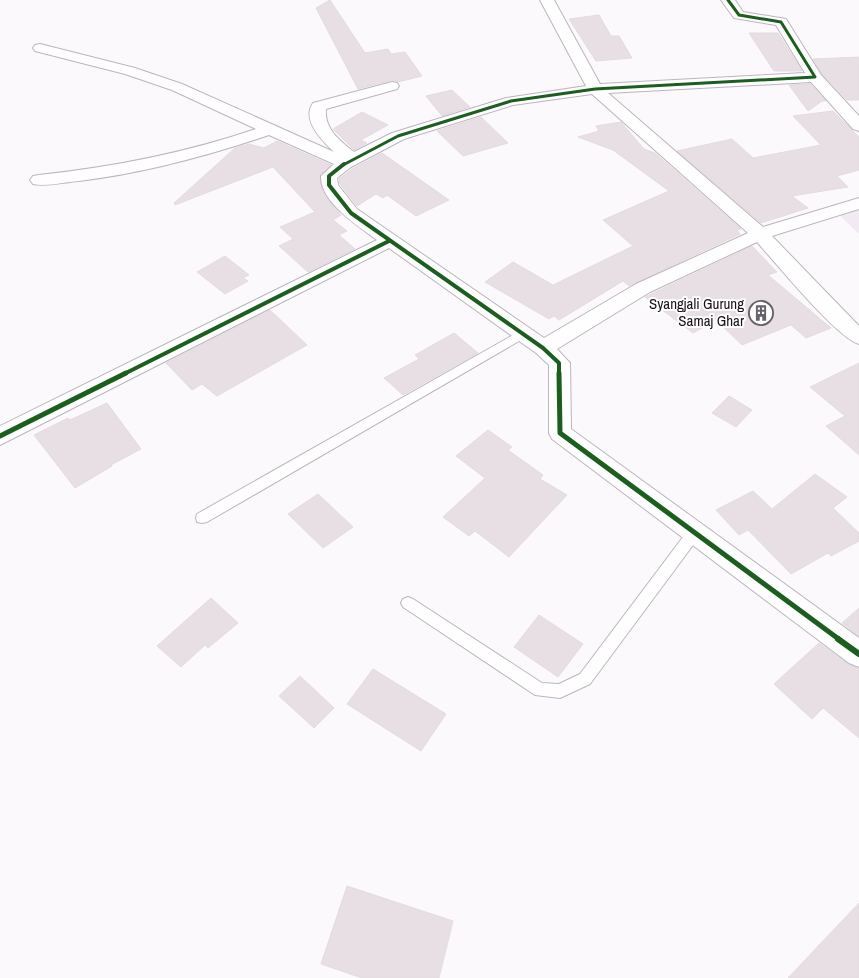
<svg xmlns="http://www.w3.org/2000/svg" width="859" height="978" viewBox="0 0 859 978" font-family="'Archivo Narrow',sans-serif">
<rect width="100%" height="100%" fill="#fcf9fd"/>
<!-- built -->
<path fill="#f1eaf3" d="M859,207V234L836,212Z"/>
<!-- building -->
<g fill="#e7dfe4" stroke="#e3dbdf">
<path d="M330,0L365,53L388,49L391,54L405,52L422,76L398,82L392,80L358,89L316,8Z"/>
<path d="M599,15L611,36H619L632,58L596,61L569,19Z"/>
<path d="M749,33H778L802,71H774Z"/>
<path d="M859,57V100H847L822,74L813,59Z"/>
<path d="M810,84L826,101H822L808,111L789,85Z"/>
<path d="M452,90L470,107L442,116L426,96Z"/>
<path d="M833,111L859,137V170L837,176L848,187L792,196L808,208L761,223L677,151L732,139L753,158L821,145L793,116Z"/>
<path d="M362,112L388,125L361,140L367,143L354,150L333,129Z"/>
<path d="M481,117L508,143L463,156L437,131Z"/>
<path d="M621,122L644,149L655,153L741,229L737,230L740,234L629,286L623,281L559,320L554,316L549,319L485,282L513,262L553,285L633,246L603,220L669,191L613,150L578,137L599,131L596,126Z"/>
<path d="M277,141L331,165L320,175L321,186L325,196L341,215L333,220L347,231L339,235L355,249L308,272L279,246L293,239L280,227L315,212L273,167L175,205L174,203L235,148L249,144L264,148Z"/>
<path d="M382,153L449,200L416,216L387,195L383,198L376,194L357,206L340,184L339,179L352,169Z"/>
<path d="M752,246L777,272L768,275L831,328L806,338L791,325L742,345L716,320L693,333L645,297Z"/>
<path d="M225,256L249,275L243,278L248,281L225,294L197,272Z"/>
<path d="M270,310L307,345L217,396L202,384L192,390L166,363Z"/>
<path d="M454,333L478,353L403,395L384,378L419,359L415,355Z"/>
<path d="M859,363V455L826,426L845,416L810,387Z"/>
<path d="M729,396L752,410L736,427L712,413Z"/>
<path d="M107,403L141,449L111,465L112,466L75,488L34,435L68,418L70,420Z"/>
<path d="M488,430L512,447L508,450L543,475L540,479L567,495L509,557L475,531L469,536L443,517L485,478L456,456Z"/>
<path d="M815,474L847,497L833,508L859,533V541L831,556L828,553L791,574L748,530L739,535L716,510L753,491L772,509Z"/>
<path d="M318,494L353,527L323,548L288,514Z"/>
<path d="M211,598L238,623L208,648L205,645L181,667L157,646Z"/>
<path d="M859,608V636L842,623Z"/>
<path d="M539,615L583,644L558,677L514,647Z"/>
<path d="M819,643L848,664L859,669V738L823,708L812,719L774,684Z"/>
<path d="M373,669L446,714L421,751L347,704Z"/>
<path d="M300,676L334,708L314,728L279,696Z"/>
<path d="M347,886L453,921L439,978H362L321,964Z"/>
<path d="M859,903V978H788L821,943Z"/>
</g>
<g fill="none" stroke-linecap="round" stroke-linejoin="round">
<defs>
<g id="service">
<path d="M522,330L527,334L526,337L207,522L202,523L197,522L196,518L197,514Z"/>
<path d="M694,528L699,529L701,533L699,537L590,684L560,698L535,695L403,607L401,603L403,599L408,597L413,599L542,683L559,684L580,674L689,529Z"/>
</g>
<path id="minor" d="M540,0H554L600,84L805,73L776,25L734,18L721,0H735L743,12L786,19L821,75L859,116V131L853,129L811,82L608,93L763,227L859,198V209L772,236L859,326V344C837,338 776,263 757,242L650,292L557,349L570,363L571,429L859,638V667L849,663L552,439L549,433V365L536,353L389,248L0,445V426L377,240C358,226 320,202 321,176L334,164L269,135C207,156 144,173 79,181C64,182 47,187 33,184L30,180L33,176L39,175C114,167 185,153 256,129L172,90L125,74L35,51L33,48L35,45L40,44L135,68L182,84L334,152C322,141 301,120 313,103L392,82L397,83L399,86L397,89L326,109C324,129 340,141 354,152L392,133L506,98L586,86ZM592,94L748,233L636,284L544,338L357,209L338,185L337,178L351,167L404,139L513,105Z"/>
</defs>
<!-- service casing -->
<use href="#service" stroke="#bbb5bc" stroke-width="2"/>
<!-- minor casing -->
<use href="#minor" stroke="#bbb5bc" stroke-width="2"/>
<!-- service -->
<use href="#service" fill="#fffeff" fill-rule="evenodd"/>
<!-- minor -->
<use href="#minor" fill="#fffeff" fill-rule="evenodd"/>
<defs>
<path id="cycleway-far3" d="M343,165L398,136L511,101L595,89L815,77L781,22L739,15L728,0"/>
<g id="cycleway-far2">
<path d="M344,164L329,176V185L351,213L543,348L559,363V374"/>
<path d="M124,374L389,241"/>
</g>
<g id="cycleway-far1">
<path d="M559,373L560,433L840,640"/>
<path d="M0,436L126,373"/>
</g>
<path id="cycleway" d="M838,639L859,654"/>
</defs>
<!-- cycleway-far3 casing -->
<use href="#cycleway-far3" stroke="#fff" stroke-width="5"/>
<!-- cycleway-far2 casing -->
<use href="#cycleway-far2" stroke="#fff" stroke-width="6"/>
<!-- cycleway-far1 casing -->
<use href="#cycleway-far1" stroke="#fff" stroke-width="8"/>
<!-- cycleway casing -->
<use href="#cycleway" stroke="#fff" stroke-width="9"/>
<!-- cycleway-far3 -->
<use href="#cycleway-far3" stroke="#1b5e20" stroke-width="3"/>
<!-- cycleway-far2 -->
<use href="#cycleway-far2" stroke="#1b5e20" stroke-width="4"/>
<!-- cycleway-far1 -->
<use href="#cycleway-far1" stroke="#1b5e20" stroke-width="5"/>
<!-- cycleway -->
<use href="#cycleway" stroke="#1b5e20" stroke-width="6"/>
</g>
<!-- icons -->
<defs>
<symbol id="building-ring" viewBox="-11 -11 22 22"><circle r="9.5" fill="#fff" stroke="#68626a" stroke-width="1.5"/><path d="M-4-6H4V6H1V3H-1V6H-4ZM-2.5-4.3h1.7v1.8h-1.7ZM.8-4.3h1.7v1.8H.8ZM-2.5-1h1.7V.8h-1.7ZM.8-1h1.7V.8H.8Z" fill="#68626a"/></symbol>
</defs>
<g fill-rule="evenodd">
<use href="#building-ring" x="747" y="299" width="28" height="28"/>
</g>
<g text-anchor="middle" stroke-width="4" stroke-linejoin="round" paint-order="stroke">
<!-- poi labels -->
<g font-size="15" fill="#18111b" stroke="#fff" text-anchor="end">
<text x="744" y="309">Syangjali Gurung<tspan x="744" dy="17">Samaj Ghar</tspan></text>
</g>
</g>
</svg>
